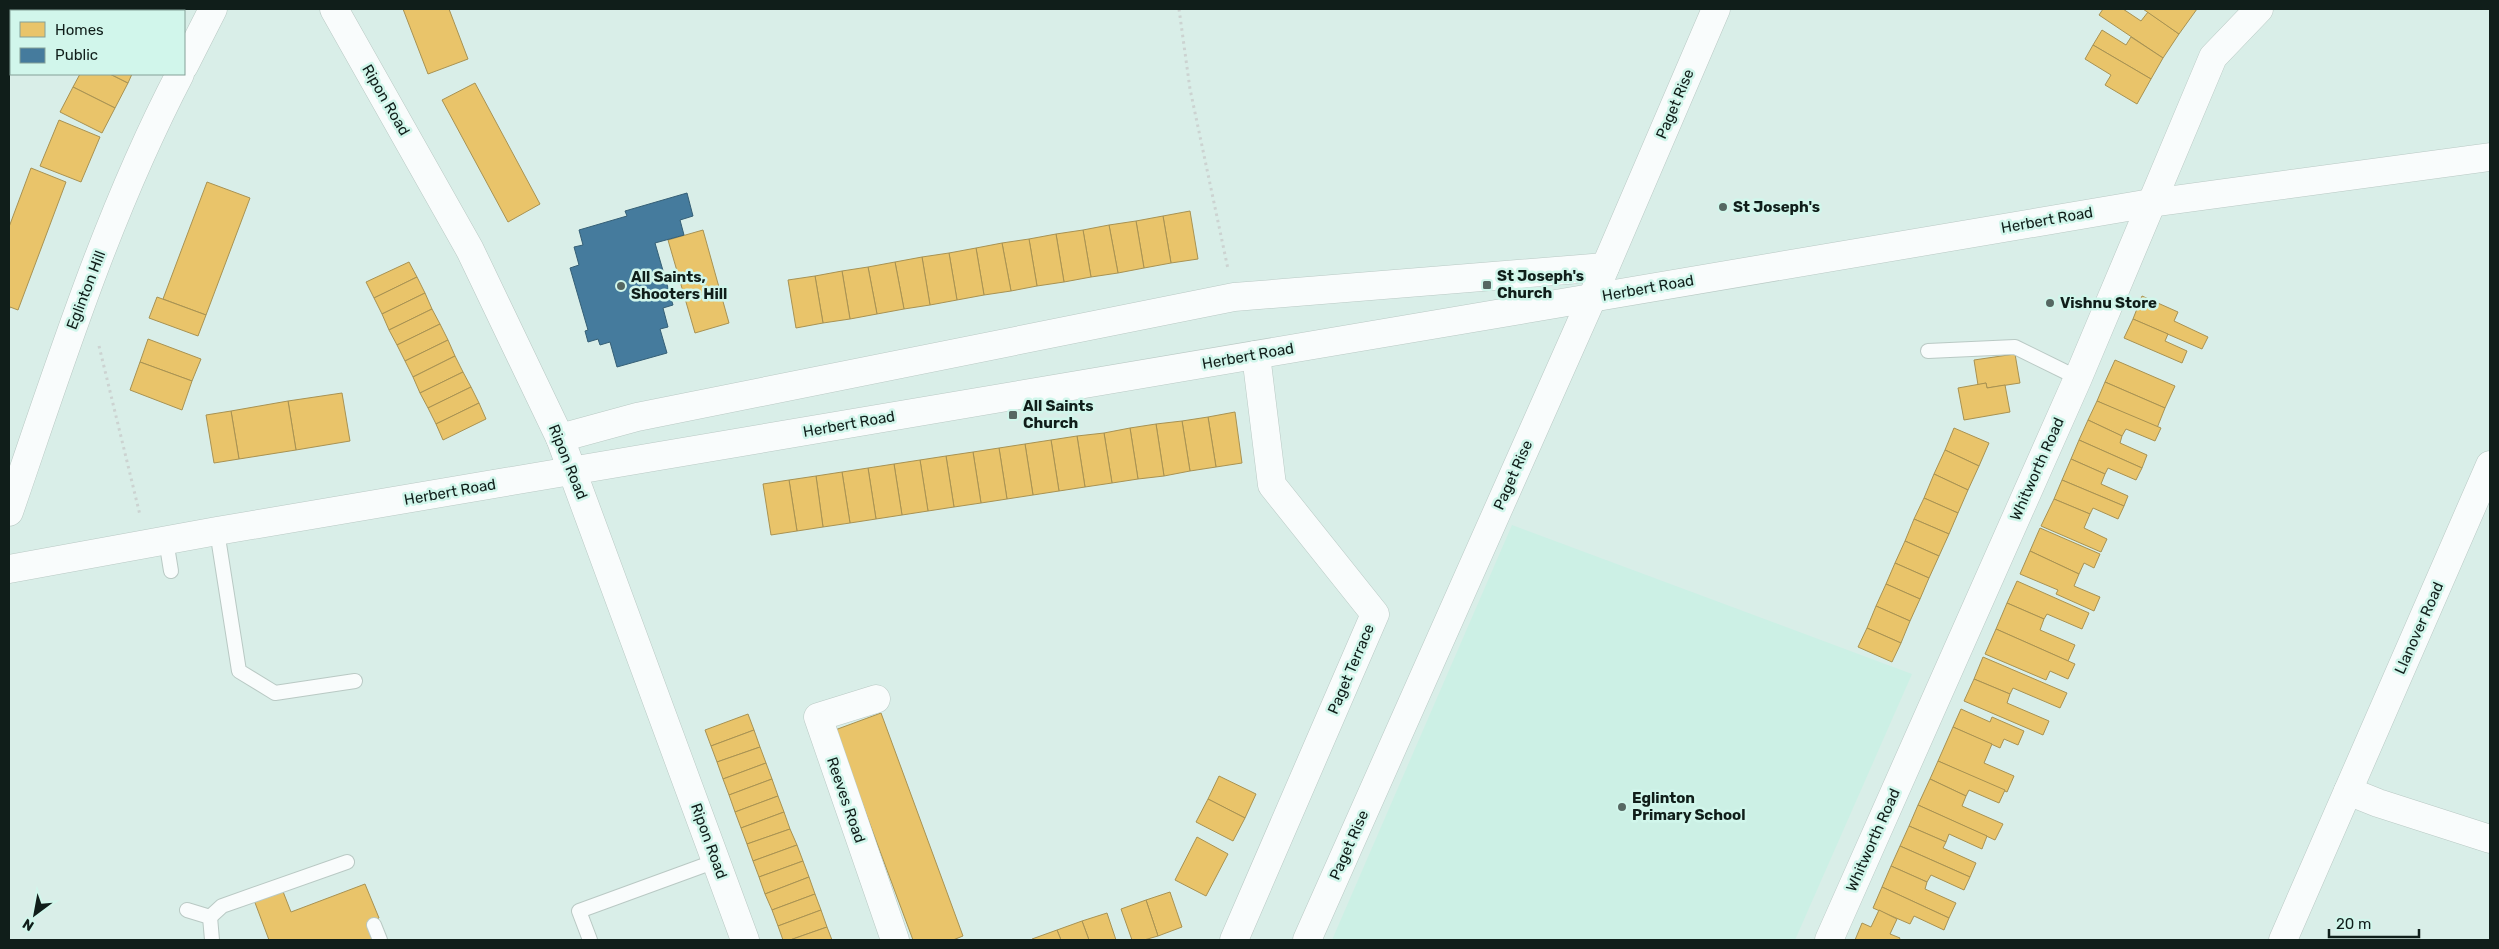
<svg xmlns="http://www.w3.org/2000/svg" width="2499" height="949" viewBox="0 0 2499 949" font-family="Rubik,sans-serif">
<rect width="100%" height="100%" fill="#d9eee8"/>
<!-- built -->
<path fill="#ccf0e5" d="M1512,525L1912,674L1795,940H1332Z"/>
<!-- homes -->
<g fill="#e9c46a" stroke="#a89252">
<path d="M113,9H165L164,11H112Z"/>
<path d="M403,9H449L468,59L428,74Z"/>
<path d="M2103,9H2123L2141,21L2148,12L2179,34L2163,58L2099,15Z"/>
<path d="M2143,9H2197L2179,34Z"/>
<path d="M2102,30L2126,45L2131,37L2163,58L2151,79L2093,45Z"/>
<path d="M2093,45L2151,79L2137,104L2105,85L2111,75L2085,59Z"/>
<path d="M80,74H110L128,83L115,108L73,87Z"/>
<path d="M110,74H132L128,83Z"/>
<path d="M475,83L540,204L508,222L442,100Z"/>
<path d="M73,87L115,108L102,133L60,112Z"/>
<path d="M59,120L100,137L81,182L40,166Z"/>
<path d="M31,168L66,182L18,310L10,307L9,311V227Z"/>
<path d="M207,182L250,198L206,315L163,299Z"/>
<path d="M1190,211L1198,259L1171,263L1163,216Z"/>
<path d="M1163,216L1171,263L1144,268L1136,221Z"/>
<path d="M1136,221L1144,268L1118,273L1109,225Z"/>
<path d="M1109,225L1118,273L1091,277L1083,230Z"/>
<path d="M703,230L729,323L695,333L668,240Z"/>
<path d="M1083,230L1091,277L1064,282L1056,234Z"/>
<path d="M1056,234L1064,282L1037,286L1029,239Z"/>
<path d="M1029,239L1037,286L1011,291L1002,243Z"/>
<path d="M1002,243L1011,291L984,295L976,248Z"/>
<path d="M976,248L984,295L957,300L949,253Z"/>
<path d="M949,253L957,300L930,305L922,257Z"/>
<path d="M922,257L930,305L904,309L895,262Z"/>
<path d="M409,262L417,277L374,298L366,282Z"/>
<path d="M895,262L904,309L877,314L868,267Z"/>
<path d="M868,267L877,314L850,319L842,271Z"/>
<path d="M842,271L850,319L823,323L815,276Z"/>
<path d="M815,276L823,323L796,328L788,280Z"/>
<path d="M417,277L425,293L382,314L374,298Z"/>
<path d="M425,293L432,309L389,330L382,314Z"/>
<path d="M2142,296L2178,312L2174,321L2208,337L2202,349L2133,319Z"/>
<path d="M157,297L206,315L198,336L149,318Z"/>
<path d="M432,309L440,324L397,345L389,330Z"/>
<path d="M2133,319L2168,334L2165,341L2187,351L2182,363L2124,338Z"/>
<path d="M440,324L448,340L405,361L397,345Z"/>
<path d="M148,339L201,359L192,381L140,362Z"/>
<path d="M448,340L455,356L413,377L405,361Z"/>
<path d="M2015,354L2020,383L1987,388L1986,383L1978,385L1974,360Z"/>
<path d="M455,356L463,372L420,393L413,377Z"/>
<path d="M2115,360L2175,386L2165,408L2105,382Z"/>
<path d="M140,362L192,381L182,410L130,390Z"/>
<path d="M463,372L471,387L428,408L420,393Z"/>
<path d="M2105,382L2165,408L2157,428L2097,401Z"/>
<path d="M1986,383L1987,388L2005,385L2010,412L1964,420L1958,388Z"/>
<path d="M471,387L479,403L436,424L428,408Z"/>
<path d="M342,393L350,441L296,450L288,401Z"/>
<path d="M288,401L296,450L239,459L231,411Z"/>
<path d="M2097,401L2161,428L2155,441L2126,429L2122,436L2088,420Z"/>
<path d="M479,403L486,419L443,440L436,424Z"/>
<path d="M231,411L239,459L214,463L206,415Z"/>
<path d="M1235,412L1242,463L1216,467L1208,417Z"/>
<path d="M1208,417L1216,467L1190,471L1182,421Z"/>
<path d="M2088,420L2122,436L2120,443L2147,455L2142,468L2079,440Z"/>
<path d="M1182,421L1190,471L1164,476L1156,424Z"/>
<path d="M1156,424L1164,476L1138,479L1130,428Z"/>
<path d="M1130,428L1138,479L1112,483L1104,433Z"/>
<path d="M1954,428L1989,443L1979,466L1945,450Z"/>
<path d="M1104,433L1112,483L1085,487L1077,436Z"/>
<path d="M1077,436L1085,487L1059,491L1051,440Z"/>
<path d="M1051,440L1059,491L1033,495L1025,444Z"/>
<path d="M2079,440L2142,468L2136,480L2108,468L2105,474L2071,459Z"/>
<path d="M1025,444L1033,495L1007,499L999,448Z"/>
<path d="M999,448L1007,499L981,503L973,452Z"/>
<path d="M1945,450L1979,466L1968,490L1934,474Z"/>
<path d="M973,452L981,503L954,507L946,456Z"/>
<path d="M946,456L954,507L928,511L920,460Z"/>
<path d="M2071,459L2105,474L2101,484L2128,496L2124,506L2062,480Z"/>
<path d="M920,460L928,511L902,515L894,464Z"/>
<path d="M894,464L902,515L876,519L868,468Z"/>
<path d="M868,468L876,519L850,523L842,472Z"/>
<path d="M842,472L850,523L823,527L816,476Z"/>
<path d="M1934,474L1968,490L1958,513L1924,498Z"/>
<path d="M816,476L823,527L797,531L789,480Z"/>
<path d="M789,480L797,531L771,535L763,484Z"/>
<path d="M2062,480L2124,506L2118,519L2093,508L2090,514L2054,499Z"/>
<path d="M1924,498L1958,513L1949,534L1914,519Z"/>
<path d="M2054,499L2090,514L2084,528L2107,539L2101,552L2041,526Z"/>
<path d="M1914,519L1949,534L1939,556L1905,541Z"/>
<path d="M2040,528L2100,554L2094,568L2084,563L2079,574L2030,551Z"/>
<path d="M1905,541L1939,556L1929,578L1895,563Z"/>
<path d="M2030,551L2079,574L2074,586L2100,597L2094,611L2056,594L2058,590L2020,574Z"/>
<path d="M1895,563L1929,578L1920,599L1886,584Z"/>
<path d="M2017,581L2089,613L2082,629L2047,614L2044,619L2007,603Z"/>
<path d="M1886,584L1920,599L1910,621L1876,606Z"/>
<path d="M2007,603L2044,619L2040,630L2075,645L2068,661L1996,629Z"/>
<path d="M1876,606L1910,621L1901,643L1867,628Z"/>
<path d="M1867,628L1901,643L1892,662L1858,647Z"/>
<path d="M1996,629L2075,664L2068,679L2050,671L2046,680L1985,654Z"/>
<path d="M1983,657L2067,693L2060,708L2013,688L2010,694L1974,679Z"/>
<path d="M1974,679L2010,694L2007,703L2049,721L2043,735L1964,701Z"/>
<path d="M1961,709L1990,722L1992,717L2024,731L2018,745L2004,739L2000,748L1953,727Z"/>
<path d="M881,713L963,936L953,940H913L835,730Z"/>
<path d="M748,714L754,730L711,746L705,730Z"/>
<path d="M1953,727L1992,744L1984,763L2014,776L2007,792L1938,761Z"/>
<path d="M754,730L760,747L717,762L711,746Z"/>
<path d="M760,747L766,763L723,779L717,762Z"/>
<path d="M1938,761L2005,790L1999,803L1969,790L1966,796L1930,779Z"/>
<path d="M766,763L772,779L729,795L723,779Z"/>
<path d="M1219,776L1256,794L1245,818L1208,799Z"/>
<path d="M772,779L778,796L735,812L729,795Z"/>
<path d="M1930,779L1966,796L1962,806L2003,824L1995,840L1918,805Z"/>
<path d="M778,796L784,812L741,828L735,812Z"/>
<path d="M1208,799L1245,818L1233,841L1196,822Z"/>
<path d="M1918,805L1987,836L1982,849L1949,834L1946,842L1909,826Z"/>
<path d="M784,812L790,829L747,844L741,828Z"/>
<path d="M1909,826L1946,842L1943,848L1976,863L1970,877L1900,846Z"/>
<path d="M790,829L797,845L753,861L747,844Z"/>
<path d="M1197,837L1228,854L1206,896L1175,880Z"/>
<path d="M797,845L803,861L759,877L753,861Z"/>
<path d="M1900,846L1970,877L1964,890L1931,875L1927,882L1891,866Z"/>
<path d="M803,861L809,877L765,894L759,877Z"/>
<path d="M1891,866L1927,882L1925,889L1956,903L1949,918L1882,887Z"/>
<path d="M809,877L815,894L772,910L765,894Z"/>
<path d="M365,884L379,918L367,923L373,940H269L254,900L282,889L291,912Z"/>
<path d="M1882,887L1949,918L1944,930L1914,916L1910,924L1873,908Z"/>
<path d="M1170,892L1182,927L1158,936L1146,900Z"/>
<path d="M815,894L821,910L778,926L772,910Z"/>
<path d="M1146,900L1158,936L1144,940H1132L1121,909Z"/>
<path d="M821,910L827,927L790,940H783L778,926Z"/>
<path d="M1879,910L1897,919L1890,934L1900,938L1899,940H1855L1862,923L1871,927Z"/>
<path d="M1107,913L1116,940H1089L1082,921Z"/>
<path d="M1082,921L1089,940H1061L1057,930Z"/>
<path d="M827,927L832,940H790Z"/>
<path d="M1057,930L1061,940H1033L1032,939Z"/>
</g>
<!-- public -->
<path fill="#457b9d" stroke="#355f76" d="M687,193L693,216L680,220L684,235L655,243L673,305L663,308L668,327L660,329L667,353L617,367L610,342L600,345L598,339L588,342L585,331L588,330L570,268L579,265L574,247L583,245L579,230L627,216L625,211Z"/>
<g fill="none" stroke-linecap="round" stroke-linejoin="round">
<defs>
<g id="service">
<path d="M1928,351L2015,347L2078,378"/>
<path d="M217,531L239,671L275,693L355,681"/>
<path d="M166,540L171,571"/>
<path d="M187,910L210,917L222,906L347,862"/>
<path d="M210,917L212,940"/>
<path d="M374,925L380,940"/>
<path d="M590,940L579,911L716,861"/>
</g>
<g id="minor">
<path d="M334,9L470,250L560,438L745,940"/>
<path d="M184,66L213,9"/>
<path d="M560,438L637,417L1234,297L1605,267"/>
<path d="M9,512C60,364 107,214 180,74"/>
<path d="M876,699L818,717L895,940"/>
<path d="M2348,791L2378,803L2490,839"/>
<path d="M1234,940L1375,614L1272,485L1256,355"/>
<path d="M1307,940L1592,298L1716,9"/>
<path d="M1829,940L2078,378L2213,57L2259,9"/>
<path d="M2283,940L2490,465"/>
</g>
<path id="tertiary" d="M9,569L217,531L2151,203L2490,157"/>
</defs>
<!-- service casing -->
<use href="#service" stroke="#b9c9c4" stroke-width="16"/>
<!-- minor casing -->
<use href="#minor" stroke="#b9c9c4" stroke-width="29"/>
<!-- tertiary casing -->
<use href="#tertiary" stroke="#b9c9c4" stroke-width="29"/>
<!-- path -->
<g stroke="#ccd3d1" stroke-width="3" stroke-dasharray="2.5 4" stroke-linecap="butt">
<path d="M1179,9L1190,89L1228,269"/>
<path d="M99,346L140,515"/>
</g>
<!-- service -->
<use href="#service" stroke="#f9fcfc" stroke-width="14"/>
<!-- minor -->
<use href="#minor" stroke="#f9fcfc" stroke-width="28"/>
<!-- tertiary -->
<use href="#tertiary" stroke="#f9fcfc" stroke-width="28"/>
</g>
<!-- markers -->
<g fill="#566762" stroke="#d1f6eb" stroke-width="2">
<circle cx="1723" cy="207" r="5"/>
<rect x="1482" y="280" width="10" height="10" rx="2.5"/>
<circle cx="621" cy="286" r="5"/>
<circle cx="2050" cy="303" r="5"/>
<rect x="1008" y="410" width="10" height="10" rx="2.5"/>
<circle cx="1622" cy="807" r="5"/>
</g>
<g text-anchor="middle" stroke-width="5" stroke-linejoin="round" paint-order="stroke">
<!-- street labels -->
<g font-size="15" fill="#101e1a" stroke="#d1f6eb">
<text transform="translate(386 100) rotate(60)" y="5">Ripon Road</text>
<text transform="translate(1675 104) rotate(-67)" y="5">Paget Rise</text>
<text transform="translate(2047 220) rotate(-10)" y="5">Herbert Road</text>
<text transform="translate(1648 288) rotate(-10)" y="5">Herbert Road</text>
<text transform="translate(86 290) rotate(-69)" y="5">Eglinton Hill</text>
<text transform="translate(1248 356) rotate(-10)" y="5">Herbert Road</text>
<text transform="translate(849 424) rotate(-10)" y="5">Herbert Road</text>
<text transform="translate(568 462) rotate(68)" y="5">Ripon Road</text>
<text transform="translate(2037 469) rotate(-66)" y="5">Whitworth Road</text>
<text transform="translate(1513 475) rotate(-66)" y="5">Paget Rise</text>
<text transform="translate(450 492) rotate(-10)" y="5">Herbert Road</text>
<text transform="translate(2419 628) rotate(-66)" y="5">Llanover Road</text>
<text transform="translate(1351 669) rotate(-67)" y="5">Paget Terrace</text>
<text transform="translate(846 800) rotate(71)" y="5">Reeves Road</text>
<text transform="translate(1873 840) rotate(-66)" y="5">Whitworth Road</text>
<text transform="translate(709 841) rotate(70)" y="5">Ripon Road</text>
<text transform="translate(1349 845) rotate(-66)" y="5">Paget Rise</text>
</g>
<!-- poi labels -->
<g font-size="15" font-weight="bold" fill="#101e1a" stroke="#d1f6eb" text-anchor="start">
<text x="1733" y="212">St Joseph's</text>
<text x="1497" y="281">St Joseph's<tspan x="1497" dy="17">Church</tspan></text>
<text x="631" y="282">All Saints,<tspan x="631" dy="17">Shooters Hill</tspan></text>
<text x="2060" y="308">Vishnu Store</text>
<text x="1023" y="411">All Saints<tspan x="1023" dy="17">Church</tspan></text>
<text x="1632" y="803">Eglinton<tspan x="1632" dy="17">Primary School</tspan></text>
</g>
</g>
<!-- border -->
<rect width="2499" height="949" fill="none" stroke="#101e1a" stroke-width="20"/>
<!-- legend -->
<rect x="10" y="10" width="175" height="65" fill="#d1f6eb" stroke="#84a097"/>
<rect x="20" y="22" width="25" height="15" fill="#e9c46a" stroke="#84a097"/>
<text x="55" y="35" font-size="15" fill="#101e1a">Homes</text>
<rect x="20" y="48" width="25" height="15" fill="#457b9d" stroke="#84a097"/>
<text x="55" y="60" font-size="15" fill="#101e1a">Public</text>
<!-- north arrow -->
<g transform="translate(35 914) rotate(212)" stroke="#d1f6eb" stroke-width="4" paint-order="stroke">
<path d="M0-4L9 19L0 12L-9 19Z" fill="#101e1a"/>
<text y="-8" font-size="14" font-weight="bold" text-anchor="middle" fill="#101e1a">N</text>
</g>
<!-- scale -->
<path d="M2329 929v8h90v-8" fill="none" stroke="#101e1a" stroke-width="2.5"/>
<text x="2336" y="929" font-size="15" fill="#101e1a" stroke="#d1f6eb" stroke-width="4" paint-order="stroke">20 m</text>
</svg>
